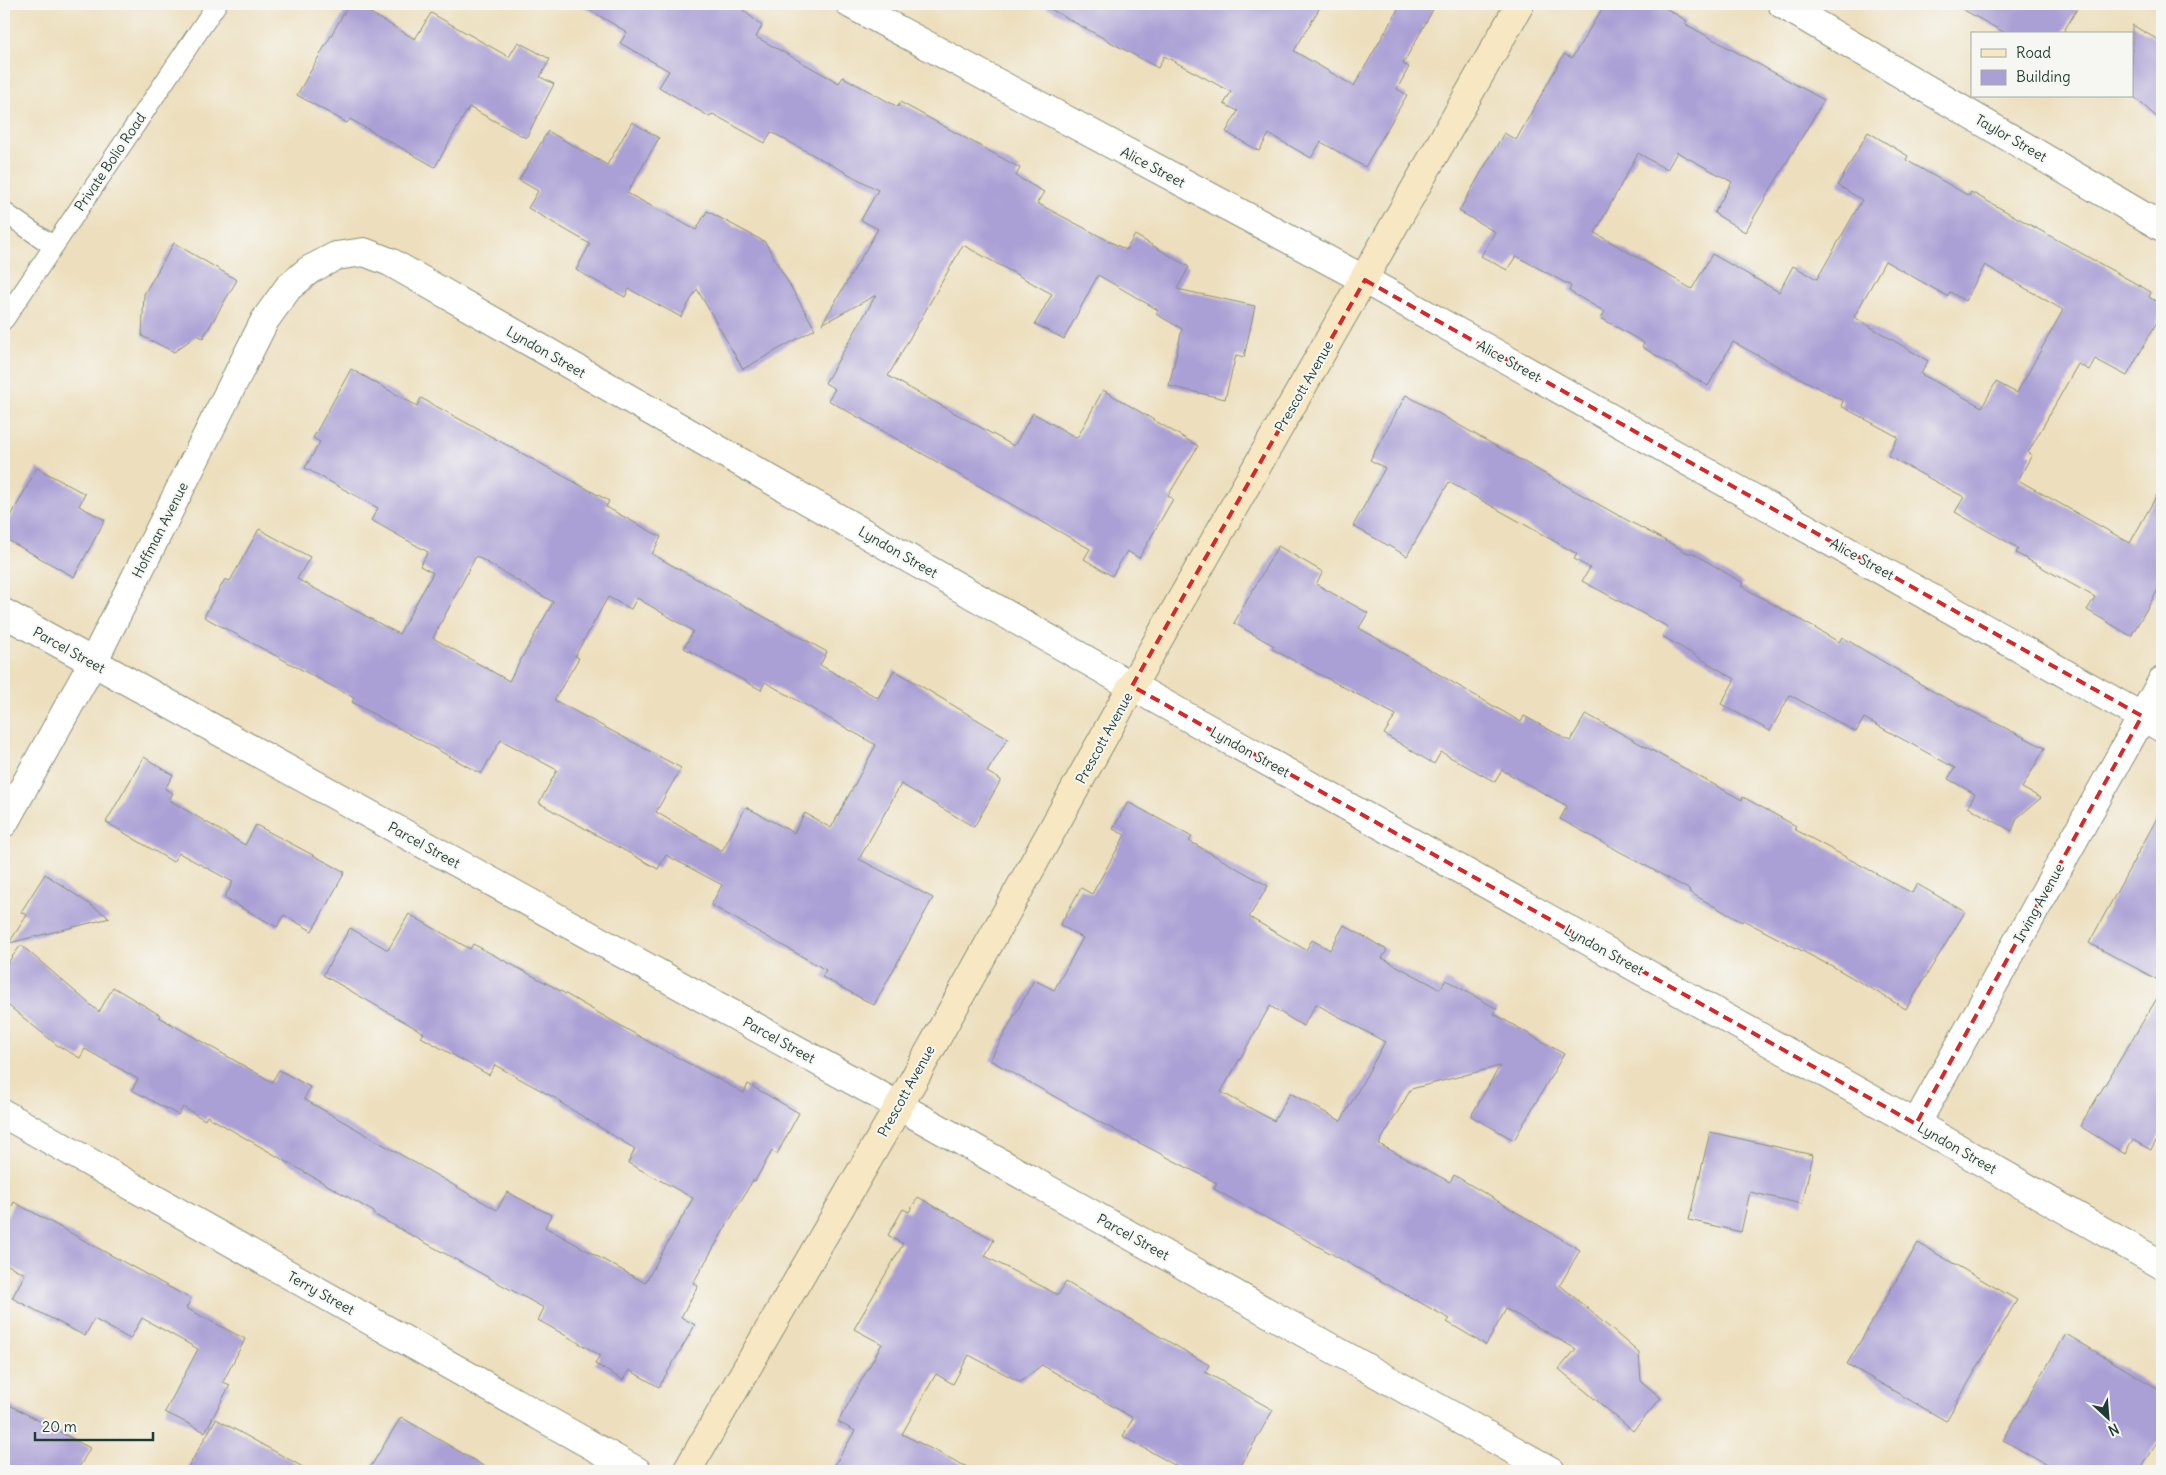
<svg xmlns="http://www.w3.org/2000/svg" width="2166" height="1475" viewBox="0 0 2166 1475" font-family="Delius,sans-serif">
<rect width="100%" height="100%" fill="#f6f6f2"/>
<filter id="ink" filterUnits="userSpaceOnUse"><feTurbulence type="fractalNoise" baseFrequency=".02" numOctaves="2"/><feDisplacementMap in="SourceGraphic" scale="10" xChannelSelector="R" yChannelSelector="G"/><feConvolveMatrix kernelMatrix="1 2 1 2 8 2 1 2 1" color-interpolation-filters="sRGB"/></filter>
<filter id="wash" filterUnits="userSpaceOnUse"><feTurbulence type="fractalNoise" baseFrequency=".0096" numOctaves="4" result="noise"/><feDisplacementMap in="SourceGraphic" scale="20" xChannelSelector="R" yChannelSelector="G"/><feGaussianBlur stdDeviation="1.12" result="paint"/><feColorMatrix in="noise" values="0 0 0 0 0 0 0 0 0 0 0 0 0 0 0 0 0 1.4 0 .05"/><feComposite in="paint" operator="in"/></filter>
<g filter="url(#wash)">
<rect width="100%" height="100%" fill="#eddfbd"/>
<g id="blocks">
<!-- building -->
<g fill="#aaa0d5" fill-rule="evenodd">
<path d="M349,4H355L415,39L431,13L509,57L518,42L550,59L540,77L554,84L526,138L469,107L435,167L350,119L347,123L297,95Z"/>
<path d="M579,4H736L762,26L756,37L839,83L843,77L898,107L900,102L1020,168L1016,176L1044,192L1037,203L1126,250L1135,235L1189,267L1177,289L1255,306L1244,357L1236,355L1225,399L1169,386L1182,329L1156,314L1158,310L1098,275L1064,339L1035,324L1052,294L963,245L888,376L1014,446L1033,413L1077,438L1103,390L1198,446L1168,496L1173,499L1139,558L1127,551L1112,576L1084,559L1090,549L828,400L835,389L825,383L876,295L822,324L878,229L861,220L878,190L771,132L765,143L713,114L710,117L659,87L669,71L620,43L627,32Z"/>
<path d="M1041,4H1322L1294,51L1354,86L1401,4H1436L1403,64L1409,67L1397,89L1407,95L1365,167L1321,142L1311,158L1269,134L1259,151L1226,132L1238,111L1224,104L1231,92L1164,56L1158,68Z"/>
<path d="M1605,4H1659L1687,21L1685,24L1824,100L1745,232L1714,213L1732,182L1677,152L1667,170L1638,153L1595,233L1692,289L1712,254L1779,292L1793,266L1817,279L1862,200L1838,185L1868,132L1908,156L1906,160L1969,196L1971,192L2151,292L2149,297L2162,305V313L2127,376L2095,359L2089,370L2078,364L2028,453L2032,455L2018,480L2130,543L2162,486V583L2131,636L2087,610L2095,597L2016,553L2018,548L1955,512L1964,497L1888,456L1898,437L1841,406L1843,401L1733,342L1708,386L1642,347L1644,343L1601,318L1605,312L1569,291L1571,286L1516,256L1507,270L1481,256L1495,232L1459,211L1504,133L1516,140L1564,54L1572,58ZM1885,261L1947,296L1950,292L1965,301L1985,265L2063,310L2017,393L1996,382L1982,407L1921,374L1928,361L1854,317Z"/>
<path d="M1953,4H2080L2062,34H2007Z"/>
<path d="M2132,25L2162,42V122L2132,95Z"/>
<path d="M632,122L659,138L627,193L696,230L707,211L765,242L815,329L743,369L697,289L681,317L629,289L625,297L576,270L590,244L528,208L538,191L519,180L548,131L607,165Z"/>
<path d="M174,243L237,280L203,338L197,335L174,352L142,336L144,294Z"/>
<path d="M351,369L417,406L421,398L609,501L606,507L661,537L652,554L827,652L820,665L878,698L894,670L1008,738L987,772L1001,780L974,827L901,784L859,859L933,898L874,1005L822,977L826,970L711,905L722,885L666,855L658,869L539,803L557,770L501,740L481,774L352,702L354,698L204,617L225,579L230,581L259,529L310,557L297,579L399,634L433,573L420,566L428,552L371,520L378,508L305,468L320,442L313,438ZM476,556L553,602L509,681L433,638ZM608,597L631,609L637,598L693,631L684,648L761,690L765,682L876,745L831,828L805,813L794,833L746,807L722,851L656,812L681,768L554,700L579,658L575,656Z"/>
<path d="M1406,395L1614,513L1690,554L1691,552L1743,583L1741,586L1839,642L1842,637L1934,692L2045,748L2022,788L2041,798L2017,818L2012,831L1968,807L1975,794L1948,779L1955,768L1864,718L1856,732L1790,695L1770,731L1721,704L1735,679L1662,636L1668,627L1582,581L1590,568L1574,559L1577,554L1449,482L1407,556L1353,526L1385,468L1370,460Z"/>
<path d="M37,468L85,494L79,506L105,520L74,577L4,538V529Z"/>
<path d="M1278,546L1323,572L1316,584L1368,613L1359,628L1521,722L1524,716L1570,741L1586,714L1742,800L1743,797L1796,826L1794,829L1912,893L1917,884L1965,912L1906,1009L1827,963V964L1743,920L1742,922L1689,892L1690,890L1560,819L1567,806L1502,770L1495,782L1441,752L1434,764L1384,734L1396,715L1272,649L1274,646L1234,623Z"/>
<path d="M144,757L173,775L165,789L173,793L169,800L245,845L256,825L345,872L312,931L284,915L277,927L224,898L233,882L179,853L173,862L106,822Z"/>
<path d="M1128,802L1192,837L1189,841L1268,886L1249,917L1306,950L1312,940L1330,950L1344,925L1387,950L1382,958L1440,989L1446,980L1497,1009L1494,1014L1564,1054L1514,1140L1471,1116L1500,1066L1411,1089L1379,1144L1450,1182L1454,1175L1580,1250L1560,1285L1639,1353L1641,1381L1661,1398L1633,1431L1559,1369L1576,1349L1506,1309L1486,1345L1447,1322L1450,1319L1214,1189L1217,1183L1103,1124L990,1060L1034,980L1054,990L1083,938L1060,925L1081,888L1092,894L1125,835L1113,829ZM1316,1004L1385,1042L1341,1121L1290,1093L1274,1121L1221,1092L1270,1006L1303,1026Z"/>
<path d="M2162,809V982L2089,943Z"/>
<path d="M45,874L110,918L9,943L27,915L21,912Z"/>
<path d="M409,914L470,949L473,944L550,985L656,1046L744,1093L748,1084L799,1113L777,1154L772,1151L755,1181L753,1180L693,1283L698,1286L681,1317L695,1325L659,1387L629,1370L623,1380L595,1364L600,1355L538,1320L544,1308L373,1214L374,1212L207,1116L205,1120L183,1107L178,1115L132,1090L138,1079L85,1049L80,1058L57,1045L4,1002V968L21,945L99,1012L113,987L160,1015L159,1017L272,1082L279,1070L310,1087L304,1099L497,1210L507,1192L551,1215L545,1227L645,1283L693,1198L628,1163L635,1149L561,1103L562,1102L495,1065L489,1075L421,1037L424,1033L323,975L350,928L388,950Z"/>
<path d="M2162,990V1131L2151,1150L2133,1140L2125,1154L2080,1126Z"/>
<path d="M1710,1132L1813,1155L1802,1204L1750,1192L1741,1232L1689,1220Z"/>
<path d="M918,1197L994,1240L985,1256L1058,1295L1066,1282L1209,1365L1205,1372L1273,1410L1238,1471H1185L1123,1436L1133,1418L1042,1365L1020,1382L969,1355L953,1384L936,1374L902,1434L975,1471H831L855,1431L838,1422L882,1344L854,1329L903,1244L888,1235L903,1209L909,1212Z"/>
<path d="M14,1202L191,1299L186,1308L245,1339L223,1382L230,1385L205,1432L165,1412L198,1349L142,1318L130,1339L94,1319L85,1336L12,1298L25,1274L4,1263V1222Z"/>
<path d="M1918,1243L2017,1300L1946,1421L1847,1364Z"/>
<path d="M2066,1334L2162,1391V1434L2140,1471H2057L2003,1440Z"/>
<path d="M4,1402L90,1448L77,1471H4Z"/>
<path d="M401,1417L492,1471H368Z"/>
<path d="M216,1419L310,1471H186Z"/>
</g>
</g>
</g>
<g filter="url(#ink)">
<use href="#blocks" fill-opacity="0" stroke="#868e78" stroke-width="1"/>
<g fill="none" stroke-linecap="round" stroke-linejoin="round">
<defs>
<g id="lane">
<path d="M4,212L53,246"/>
<path d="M4,320L217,4"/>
</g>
<g id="street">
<path d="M850,4L1365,280L2162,728"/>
<path d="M1782,4L2162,227"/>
<path d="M4,613L899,1106L1551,1471"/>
<path d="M4,823L92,664L265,320L288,288L309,270L336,256L364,252L390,262L1132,686L1916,1124L2162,1265"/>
<path d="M4,1114L637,1471"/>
<path d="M1916,1124L2162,681"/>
</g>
<path id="secondary" d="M687,1471L899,1106L1132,686L1520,4"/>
</defs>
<!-- lane casing -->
<use href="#lane" stroke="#868e78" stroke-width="21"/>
<!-- street casing -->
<use href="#street" stroke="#868e78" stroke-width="30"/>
<!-- secondary casing -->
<use href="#secondary" stroke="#868e78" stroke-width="30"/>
<!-- lane -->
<use href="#lane" stroke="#fff" stroke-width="19"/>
<!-- street -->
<use href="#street" stroke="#fff" stroke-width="28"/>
<!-- secondary -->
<use href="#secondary" stroke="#f7e8c3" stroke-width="28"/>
</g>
</g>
<!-- marked area -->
<path fill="none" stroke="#d62828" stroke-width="4" stroke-dasharray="10 6" stroke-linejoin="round" d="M1365,280L2142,716L1916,1124L1132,686Z"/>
<g text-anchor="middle" stroke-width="4" stroke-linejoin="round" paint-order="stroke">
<!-- street labels -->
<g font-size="14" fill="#1f3d34" stroke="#f6f6f2">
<text transform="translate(2011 138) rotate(30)" y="5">Taylor Street</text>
<text transform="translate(110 162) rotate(-56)" y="5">Private Bolio Road</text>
<text transform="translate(1153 167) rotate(28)" y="5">Alice Street</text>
<text transform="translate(546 352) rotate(30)" y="5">Lyndon Street</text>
<text transform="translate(1509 361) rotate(29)" y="5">Alice Street</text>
<text transform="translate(1304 386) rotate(-60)" y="5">Prescott Avenue</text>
<text transform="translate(160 530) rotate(-63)" y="5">Hoffman Avenue</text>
<text transform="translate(898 552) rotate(30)" y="5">Lyndon Street</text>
<text transform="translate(1862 559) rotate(29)" y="5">Alice Street</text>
<text transform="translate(69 650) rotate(29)" y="5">Parcel Street</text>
<text transform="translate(1104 738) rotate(-61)" y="5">Prescott Avenue</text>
<text transform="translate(1250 752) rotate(29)" y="5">Lyndon Street</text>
<text transform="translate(424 845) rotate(29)" y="5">Parcel Street</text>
<text transform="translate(2039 903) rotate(-61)" y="5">Irving Avenue</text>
<text transform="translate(1604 950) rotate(29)" y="5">Lyndon Street</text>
<text transform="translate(779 1040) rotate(29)" y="5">Parcel Street</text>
<text transform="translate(906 1091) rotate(-61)" y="5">Prescott Avenue</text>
<text transform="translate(1957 1148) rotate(30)" y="5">Lyndon Street</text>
<text transform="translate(1133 1237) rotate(29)" y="5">Parcel Street</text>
<text transform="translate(321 1293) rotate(29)" y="5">Terry Street</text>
</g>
</g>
<!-- margin -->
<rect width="2166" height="1475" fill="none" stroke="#f6f6f2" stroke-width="20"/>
<!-- legend -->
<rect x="1971" y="32" width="162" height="65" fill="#f6f6f2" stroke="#a0aca6"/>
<rect x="1981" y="49" width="25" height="8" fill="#f7e8c3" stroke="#a0aca6"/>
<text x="2016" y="58" font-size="15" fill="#1f3d34">Road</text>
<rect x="1981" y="70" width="25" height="15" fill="#aaa0d5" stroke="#a0aca6"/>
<text x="2016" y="82" font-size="15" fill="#1f3d34">Building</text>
<!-- north arrow -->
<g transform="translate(2108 1418) rotate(154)" stroke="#f6f6f2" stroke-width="4" paint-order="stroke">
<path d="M0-4L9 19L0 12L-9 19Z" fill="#1f3d34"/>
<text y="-8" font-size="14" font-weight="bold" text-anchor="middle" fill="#1f3d34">N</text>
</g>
<!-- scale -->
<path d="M35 1432v8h118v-8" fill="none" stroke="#1f3d34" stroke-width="2.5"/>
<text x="42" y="1432" font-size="15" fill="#1f3d34" stroke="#f6f6f2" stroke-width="4" paint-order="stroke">20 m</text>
</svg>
